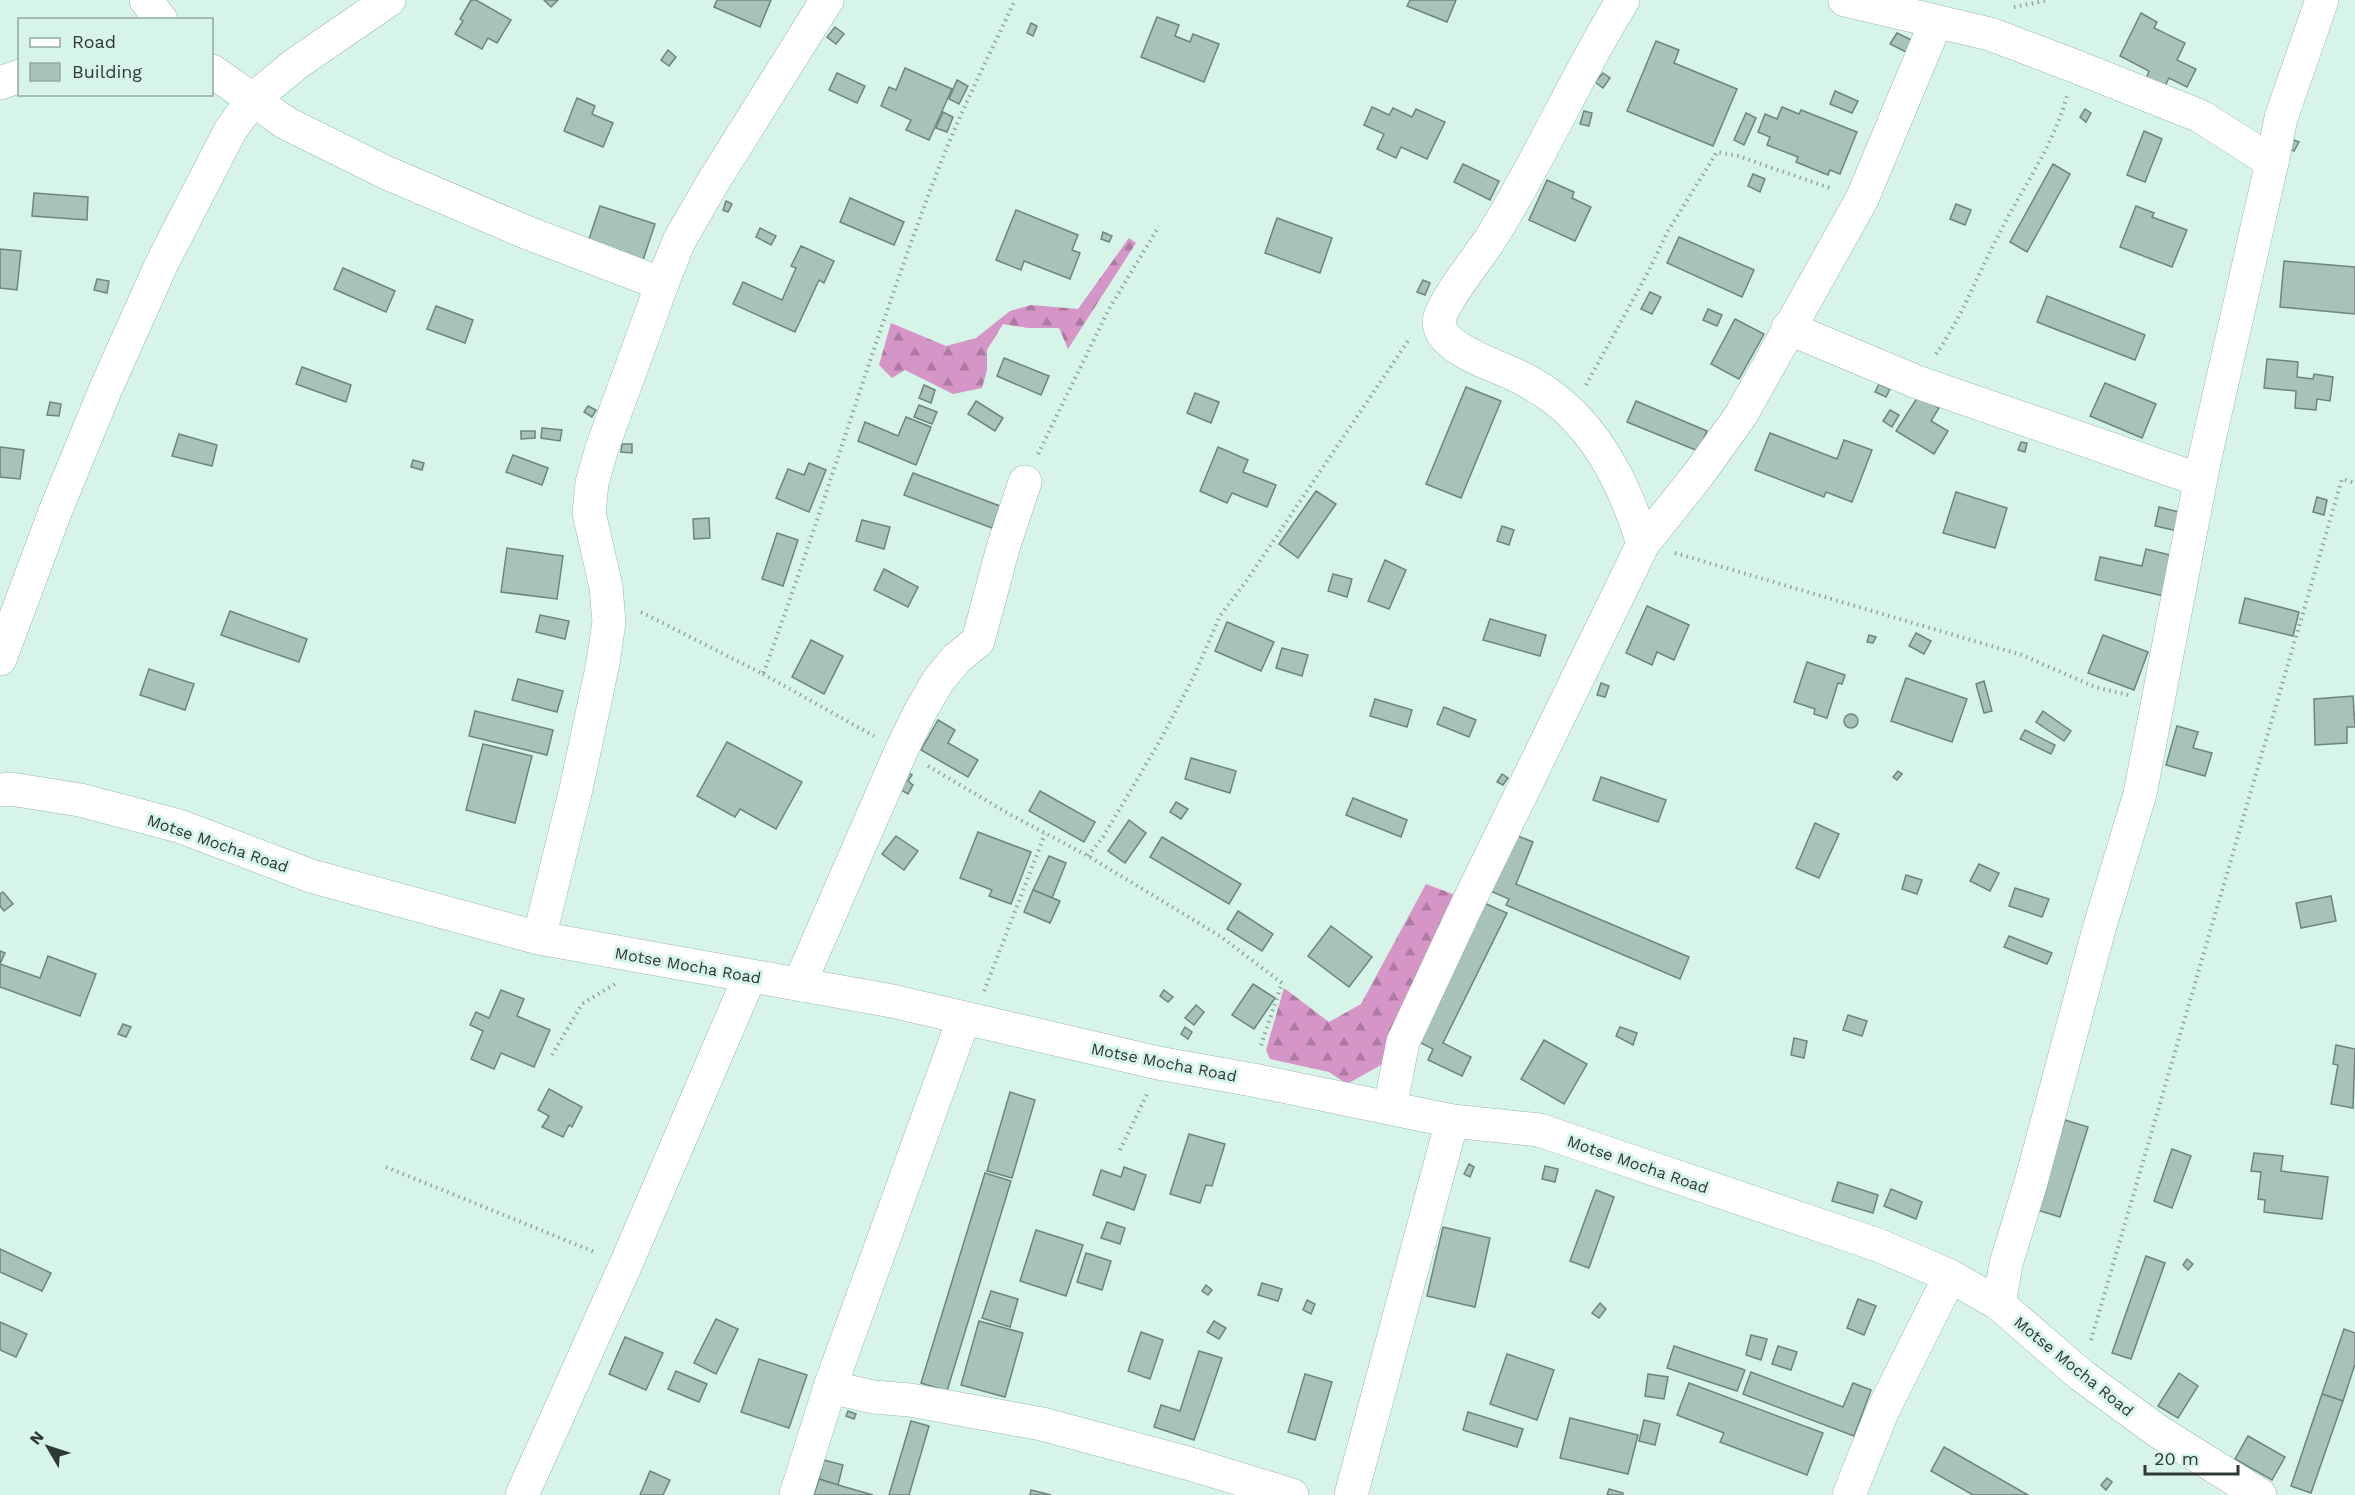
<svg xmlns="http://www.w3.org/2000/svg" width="2355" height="1495" viewBox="0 0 2355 1495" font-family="'Work Sans',sans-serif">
<defs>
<pattern id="forest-firs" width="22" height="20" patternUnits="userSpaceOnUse" patternTransform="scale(1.5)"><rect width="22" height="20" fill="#d595c6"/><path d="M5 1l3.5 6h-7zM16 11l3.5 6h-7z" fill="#ad7ba2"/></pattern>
</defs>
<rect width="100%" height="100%" fill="#d7f4e9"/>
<!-- forest -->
<g fill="url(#forest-firs)">
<path d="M1129,238L1136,243L1068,349L1059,328H1028L1003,324L987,350V370L982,388L953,394L905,370L892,378L879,365L891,323L946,346L976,338L1010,311L1031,305L1078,309Z"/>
<path d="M1426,884L1458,896L1390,1060L1347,1084L1329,1072L1270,1059L1266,1050L1284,988L1329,1022L1361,1004Z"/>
</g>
<!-- building -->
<g fill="#a7c3b8" stroke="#6c867c" stroke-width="1.5">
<path d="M471,0H476L511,20L497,43L488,38L482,49L455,34L463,21L460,19Z"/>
<path d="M544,0H558L551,7Z"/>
<path d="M717,0H771L760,27L714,7Z"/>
<path d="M1410,0H1456L1447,22L1407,6Z"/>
<path d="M2141,13L2157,22L2154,28L2185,43L2177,60L2196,69L2187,87L2169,78L2164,88L2146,79L2149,71L2120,56Z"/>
<path d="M1157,17L1179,25L1175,36L1190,42L1193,34L1219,44L1204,82L1141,57Z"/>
<path d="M1031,23L1037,26L1033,36L1027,33Z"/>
<path d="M835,27L844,34L836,44L827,37Z"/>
<path d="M1897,33L1920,44L1914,56L1890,44Z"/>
<path d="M1656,41L1679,50L1674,63L1737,89L1713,146L1627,111Z"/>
<path d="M668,50L676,57L669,66L661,60Z"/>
<path d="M905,68L952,89L929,140L906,130L911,120L881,106L889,87L896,90Z"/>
<path d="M837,73L865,86L857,103L829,90Z"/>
<path d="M1603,73L1610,78L1603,88L1595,82Z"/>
<path d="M957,80L968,86L959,104L949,99Z"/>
<path d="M1835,91L1858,101L1852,113L1830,104Z"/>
<path d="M577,98L595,106L592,114L613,123L603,147L564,131Z"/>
<path d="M1372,107L1389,115L1393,108L1412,117L1416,109L1445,122L1427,159L1401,147L1396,158L1377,149L1384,134L1364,125Z"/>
<path d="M1782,107L1799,114L1801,110L1857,132L1840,174L1830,170L1828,175L1796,162L1798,157L1767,145L1770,137L1758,132L1765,114L1777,119Z"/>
<path d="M2085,109L2091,113L2086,122L2080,117Z"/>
<path d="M1584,111L1592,113L1589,126L1580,124Z"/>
<path d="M943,112L953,117L947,132L936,128Z"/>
<path d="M1746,113L1756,118L1744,145L1734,140Z"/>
<path d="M2144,131L2162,139L2145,182L2127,175Z"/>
<path d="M2291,139L2299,142L2294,151L2288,148Z"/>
<path d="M1463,164L1499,181L1490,200L1454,182Z"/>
<path d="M2053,164L2070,174L2027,252L2010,242Z"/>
<path d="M1753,174L1765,179L1760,192L1748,186Z"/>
<path d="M1547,180L1574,192L1572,198L1591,207L1575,241L1529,220Z"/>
<path d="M34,193L88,197L87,220L32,216Z"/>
<path d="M850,198L904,222L894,245L840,222Z"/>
<path d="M726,201L732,204L728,212L723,210Z"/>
<path d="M1956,204L1971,210L1965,225L1950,219Z"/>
<path d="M600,206L655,224L642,263L587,245Z"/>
<path d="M2136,206L2154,213L2152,217L2187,230L2172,267L2120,247Z"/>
<path d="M1016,210L1078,235L1072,250L1080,253L1070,279L1024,261L1021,270L996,260Z"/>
<path d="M1277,218L1332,238L1320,273L1265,253Z"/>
<path d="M760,228L776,236L771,245L756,237Z"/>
<path d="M1103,232L1112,236L1109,242L1101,239Z"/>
<path d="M1679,237L1754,270L1742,297L1667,263Z"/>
<path d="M801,246L834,261L824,283L819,280L795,332L733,304L743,282L782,300L796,268L791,266Z"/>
<path d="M0,249L21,251L17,290L0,288Z"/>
<path d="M2284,261L2355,267V314L2280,307Z"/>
<path d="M343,268L395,291L386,312L334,289Z"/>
<path d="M97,279L109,281L107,293L94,290Z"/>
<path d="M1423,280L1430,283L1425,295L1417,292Z"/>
<path d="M1650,292L1661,297L1652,314L1641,309Z"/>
<path d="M2047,296L2145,335L2135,360L2037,322Z"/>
<path d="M436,306L473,320L465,343L427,329Z"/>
<path d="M1708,309L1722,315L1717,326L1703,320Z"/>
<path d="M1735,319L1764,334L1739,379L1711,364Z"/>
<path d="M1004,358L1049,376L1041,395L997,376Z"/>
<path d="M2267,359L2298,362L2297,377L2313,379L2314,374L2333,377L2330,401L2317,399L2316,410L2295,408L2296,391L2264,388Z"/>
<path d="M302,367L351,385L346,402L296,384Z"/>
<path d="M2105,383L2156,404L2142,438L2090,416Z"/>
<path d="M1879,384L1890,389L1886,397L1875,392Z"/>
<path d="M924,385L935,390L931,403L919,398Z"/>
<path d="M1466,387L1501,401L1461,498L1426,484Z"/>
<path d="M1195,393L1219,402L1211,423L1187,413Z"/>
<path d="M1919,395L1939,408L1931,421L1948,431L1934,454L1896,431Z"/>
<path d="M976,401L1003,418L995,431L968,414Z"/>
<path d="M1636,401L1707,431L1698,451L1627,422Z"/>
<path d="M50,402L61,404L59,416L47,415Z"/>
<path d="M919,405L937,412L932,424L914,417Z"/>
<path d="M588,406L596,410L592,417L584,412Z"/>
<path d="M1890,410L1899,415L1892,427L1883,421Z"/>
<path d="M906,417L931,427L916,465L858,441L865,422L898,436Z"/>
<path d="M542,428L562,430L560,441L541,438Z"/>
<path d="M521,431H535V438L521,439Z"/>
<path d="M1770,433L1837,459L1844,440L1872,450L1852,502L1826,492L1824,497L1755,470Z"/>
<path d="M179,434L217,445L212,466L172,456Z"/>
<path d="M2021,442L2027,443L2025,452L2018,450Z"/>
<path d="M622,444H632V453L621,452Z"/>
<path d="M0,447L24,450L20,479L0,477Z"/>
<path d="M1218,447L1248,460L1243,472L1276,485L1267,507L1232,493L1227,503L1200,491Z"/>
<path d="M513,455L548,468L542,485L506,472Z"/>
<path d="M413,460L424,463L422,470L411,467Z"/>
<path d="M809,463L826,470L809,512L776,498L788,469L804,475Z"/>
<path d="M913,473L1000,506L992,528L904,495Z"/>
<path d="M1316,491L1336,504L1298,558L1279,544Z"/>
<path d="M1956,492L2007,508L1995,548L1943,533Z"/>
<path d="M2317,497L2327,500L2324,515L2313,512Z"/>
<path d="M2159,507L2183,513L2178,531L2155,526Z"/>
<path d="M709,518L710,538L694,539L693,519Z"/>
<path d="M862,520L890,527L884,549L856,541Z"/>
<path d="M1502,526L1514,530L1509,545L1497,541Z"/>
<path d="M777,533L798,540L783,586L762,579Z"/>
<path d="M507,548L563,556L557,599L501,592Z"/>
<path d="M2146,549L2174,556L2164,596L2095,580L2100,557L2142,566Z"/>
<path d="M1385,560L1406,570L1389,609L1368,601Z"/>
<path d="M884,569L918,587L908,607L874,590Z"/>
<path d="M1333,574L1352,579L1347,597L1328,591Z"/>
<path d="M2245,598L2299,612L2293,636L2239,623Z"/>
<path d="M1647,606L1689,625L1674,660L1657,652L1652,665L1626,653Z"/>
<path d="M230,611L307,639L299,662L221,635Z"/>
<path d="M540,615L569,621L565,639L536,632Z"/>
<path d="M1490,619L1546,635L1540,656L1483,640Z"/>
<path d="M1227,622L1274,642L1261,671L1215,651Z"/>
<path d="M1916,633L1931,641L1924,654L1909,646Z"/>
<path d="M1869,635L1876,637L1873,643L1867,642Z"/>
<path d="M2103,635L2148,652L2134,690L2088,673Z"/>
<path d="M811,640L843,656L824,694L792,677Z"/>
<path d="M1282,648L1308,655L1302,676L1276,668Z"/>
<path d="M1807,662L1845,675L1842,684L1838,683L1827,718L1814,714L1815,709L1794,702Z"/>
<path d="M149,669L194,684L185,710L140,695Z"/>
<path d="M1906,678L1967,699L1952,742L1891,721Z"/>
<path d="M518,679L563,691L557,712L512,700Z"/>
<path d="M1984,681L1992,711L1984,713L1976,684Z"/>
<path d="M1601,683L1609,686L1605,697L1597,695Z"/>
<path d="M2353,696L2355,727H2347V743L2315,745L2314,699Z"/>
<path d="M1375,699L1412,710L1407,727L1370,716Z"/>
<path d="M1444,707L1476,720L1469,737L1437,724Z"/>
<path d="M475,711L553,730L547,755L469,736Z"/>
<path d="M2043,711L2071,731L2064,741L2036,722Z"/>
<circle cx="1851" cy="721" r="7"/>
<path d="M938,720L955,730L948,743L978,760L968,777L921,750Z"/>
<path d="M2177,726L2198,732L2193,748L2212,753L2205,776L2166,765Z"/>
<path d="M2025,730L2055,745L2051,754L2020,739Z"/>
<path d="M727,742L802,782L776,829L740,809L735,817L697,796Z"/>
<path d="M483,744L532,756L515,823L466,810Z"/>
<path d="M1191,758L1236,771L1230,793L1185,779Z"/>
<path d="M906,771L912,775L908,781L913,785L908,794L896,787Z"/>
<path d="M1898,771L1902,774L1897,780L1893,777Z"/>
<path d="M1502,774L1508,778L1503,785L1497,782Z"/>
<path d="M1601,777L1666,800L1658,822L1593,800Z"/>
<path d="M1040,791L1095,822L1084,842L1029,811Z"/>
<path d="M1353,798L1407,820L1401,837L1346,815Z"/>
<path d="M1176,802L1188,809L1181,819L1170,812Z"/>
<path d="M1129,820L1146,833L1125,863L1108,851Z"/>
<path d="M1815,823L1839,834L1819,878L1796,868Z"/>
<path d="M978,832L1031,852L1011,904L989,896L992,890L960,878Z"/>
<path d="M1508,832L1533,842L1516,884L1689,957L1680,979L1506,905L1509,899L1484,888Z"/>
<path d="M896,836L918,851L904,870L882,854Z"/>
<path d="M1162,837L1241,884L1229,904L1150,857Z"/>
<path d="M1049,856L1066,863L1052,898L1033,890Z"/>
<path d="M1979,864L1999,873L1990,891L1970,881Z"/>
<path d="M1906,875L1922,880L1917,894L1902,889Z"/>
<path d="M2015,888L2049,899L2042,917L2009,906Z"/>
<path d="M1033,890L1060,901L1050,923L1024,912Z"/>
<path d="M3,892L13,904L4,911L0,906V894Z"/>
<path d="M2331,896L2336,921L2301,928L2296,903Z"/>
<path d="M1482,902L1507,913L1443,1043L1471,1057L1462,1076L1428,1060L1433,1049L1413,1039Z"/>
<path d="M1238,911L1273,934L1262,951L1227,929Z"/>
<path d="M1331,926L1372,957L1349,987L1308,956Z"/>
<path d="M2009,936L2052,953L2047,964L2004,947Z"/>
<path d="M0,951L5,953L0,964L40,978L48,956L96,974L80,1016L0,987Z"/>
<path d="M1253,984L1275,998L1254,1029L1232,1015Z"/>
<path d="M501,990L524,999L517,1016L550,1030L534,1067L501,1053L494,1069L471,1059L483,1031L470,1025L476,1012L489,1018Z"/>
<path d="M1164,990L1173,997L1168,1002L1160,996Z"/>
<path d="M1196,1005L1204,1012L1194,1025L1185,1018Z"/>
<path d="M1848,1015L1867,1021L1862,1036L1843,1030Z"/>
<path d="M123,1024L131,1027L126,1037L118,1034Z"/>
<path d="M1185,1027L1192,1032L1188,1039L1181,1034Z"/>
<path d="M1620,1027L1637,1033L1633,1045L1616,1036Z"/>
<path d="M1794,1038L1807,1041L1804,1058L1791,1055Z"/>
<path d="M1544,1040L1587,1064L1564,1104L1521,1079Z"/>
<path d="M2336,1045L2355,1049L2353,1108L2331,1104L2338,1065L2333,1064Z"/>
<path d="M549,1089L582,1107L572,1127L569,1125L563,1137L542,1127L549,1116L538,1110Z"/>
<path d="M1010,1092L1035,1100L1012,1178L987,1171Z"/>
<path d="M2065,1120L2088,1127L2060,1217L2037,1210Z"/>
<path d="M1189,1134L1225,1144L1212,1186L1206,1185L1200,1203L1170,1194Z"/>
<path d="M2172,1149L2191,1156L2172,1208L2154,1201Z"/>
<path d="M2254,1153L2283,1156L2281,1171L2328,1177L2322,1219L2264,1212L2265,1200L2258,1199L2261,1172L2251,1171Z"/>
<path d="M1469,1164L1474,1167L1470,1177L1464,1174Z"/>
<path d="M1545,1166L1558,1169L1555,1182L1542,1179Z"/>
<path d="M1124,1167L1146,1175L1134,1210L1093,1195L1101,1170L1121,1177Z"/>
<path d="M985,1173L1011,1181L947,1391L921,1383Z"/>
<path d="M1838,1182L1878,1195L1873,1213L1832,1201Z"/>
<path d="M1891,1189L1922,1202L1916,1219L1884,1206Z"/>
<path d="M1596,1190L1614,1197L1589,1268L1570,1261Z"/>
<path d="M1107,1222L1125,1228L1120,1244L1101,1238Z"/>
<path d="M1443,1227L1490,1238L1475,1307L1427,1296Z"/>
<path d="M1036,1230L1083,1245L1066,1296L1020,1281Z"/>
<path d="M0,1249L51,1273L42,1291L0,1272Z"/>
<path d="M1086,1253L1111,1261L1102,1290L1077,1282Z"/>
<path d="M2146,1256L2165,1263L2131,1359L2112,1353Z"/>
<path d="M2187,1259L2193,1264L2188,1270L2183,1265Z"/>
<path d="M1262,1283L1282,1289L1278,1301L1258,1295Z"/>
<path d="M1206,1285L1212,1290L1208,1295L1202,1291Z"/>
<path d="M991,1291L1018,1299L1010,1327L982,1318Z"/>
<path d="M1858,1299L1876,1306L1864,1335L1847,1328Z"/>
<path d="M1307,1300L1315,1304L1311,1314L1303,1310Z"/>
<path d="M1600,1303L1606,1309L1599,1318L1592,1313Z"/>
<path d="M716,1319L738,1329L716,1374L694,1363Z"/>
<path d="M979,1321L1023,1333L1005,1397L961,1385Z"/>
<path d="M1214,1321L1226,1328L1219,1339L1207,1332Z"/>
<path d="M0,1322L27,1334L16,1357L0,1350Z"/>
<path d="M2344,1329L2355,1333V1364L2343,1401L2322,1394Z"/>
<path d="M1141,1332L1163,1340L1150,1379L1128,1371Z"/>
<path d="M1751,1335L1767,1339L1761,1360L1746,1355Z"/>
<path d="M625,1337L663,1353L646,1390L609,1374Z"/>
<path d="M1674,1346L1745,1370L1737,1391L1667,1368Z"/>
<path d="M1778,1346L1797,1352L1791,1370L1772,1364Z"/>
<path d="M1199,1351L1222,1358L1194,1440L1154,1427L1161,1405L1180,1411Z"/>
<path d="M1507,1354L1554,1370L1537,1420L1490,1404Z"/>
<path d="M759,1359L807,1375L789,1428L741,1412Z"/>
<path d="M676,1371L707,1384L699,1402L668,1389Z"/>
<path d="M1751,1372L1843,1407L1853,1383L1871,1390L1854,1436L1743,1394Z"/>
<path d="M2179,1373L2198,1386L2178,1418L2158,1406Z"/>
<path d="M1305,1374L1332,1382L1315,1440L1288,1432Z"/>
<path d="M1648,1374L1668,1377L1664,1399L1645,1396Z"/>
<path d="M1689,1383L1823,1433L1807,1475L1720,1442L1724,1433L1677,1415Z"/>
<path d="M2322,1394L2343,1401L2311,1493L2291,1486Z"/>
<path d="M848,1411L856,1414L854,1419L846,1416Z"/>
<path d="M1468,1412L1523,1429L1517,1447L1463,1430Z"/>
<path d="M1570,1418L1638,1435L1628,1474L1560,1458Z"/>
<path d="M1644,1420L1660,1424L1655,1445L1639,1441Z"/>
<path d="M911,1421L929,1426L909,1495H889Z"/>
<path d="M2248,1436L2285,1457L2272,1480L2235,1459Z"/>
<path d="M1944,1447L2028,1495H1973L1931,1471Z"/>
<path d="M824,1460L843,1465L838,1485L819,1479Z"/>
<path d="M650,1471L670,1480L663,1495H640Z"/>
<path d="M2107,1478L2112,1482L2106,1490L2101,1485Z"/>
<path d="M819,1479L838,1485L873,1495H814Z"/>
<path d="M1609,1489L1623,1493V1495H1607Z"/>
<path d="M1031,1490L1051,1495H1030Z"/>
</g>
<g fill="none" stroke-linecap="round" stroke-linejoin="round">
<defs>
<g id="minor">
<path d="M146,0L161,20"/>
<path d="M1845,0L1990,34L2077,67L2200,116L2272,162L2204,462L2140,794L2099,929L2031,1182L2006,1264L1999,1304"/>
<path d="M212,71L286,123L387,173L528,233L662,284"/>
<path d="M0,83L20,76"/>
<path d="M2272,162L2281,118L2322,0"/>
<path d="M1788,328L1917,382L2200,480"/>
<path d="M1643,544L1698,475L1741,415L1862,199L1936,22"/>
<path d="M0,659L55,512L106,388L162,263L230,131L252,100L297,63L389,0"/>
<path d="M0,790L11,789L80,800L179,826L311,876L539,938L892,1001L1158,1063L1253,1080L1452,1121L1539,1130L1878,1245L1950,1276L1999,1304L2081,1375L2159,1432L2260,1495"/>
<path d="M539,938L576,789L603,663L609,622L606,587L589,513L592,483L601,451L662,284L679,241L713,182L827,0"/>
<path d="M801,985L802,978L901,751L920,712L938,681L956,659L978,641L1003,548L1025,482"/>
<path d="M1390,1107L1403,1042L1466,907L1643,544C1626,487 1597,428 1547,393C1536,386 1523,378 1511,373C1492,364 1442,349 1439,323C1437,308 1483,252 1493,235C1540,159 1576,76 1623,0"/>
<path d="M830,1387L873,1397L910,1400L1042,1424L1187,1463L1292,1495"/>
<path d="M522,1495L626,1264L750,976"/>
<path d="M796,1495L830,1387L964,1018"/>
<path d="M1351,1495L1452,1121"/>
<path d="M1849,1495L1883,1410L1950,1276"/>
</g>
</defs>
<!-- minor casing -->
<use href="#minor" stroke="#9cb7ad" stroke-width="34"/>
<!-- path -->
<g stroke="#90a69e" stroke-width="4" stroke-dasharray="1.5 4.5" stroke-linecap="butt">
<path d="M2014,7L2049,0"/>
<path d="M1936,354C1962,317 1977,276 1998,236C2021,190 2053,147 2067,96"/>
<path d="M1586,385L1646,276L1668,231L1717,152L1738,156L1830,188"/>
<path d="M1038,454L1109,309L1159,226"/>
<path d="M1675,553L2022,655L2095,687L2128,695"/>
<path d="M641,612L763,674C825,507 874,336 938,170C960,112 989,56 1015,0"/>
<path d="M763,674L874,736"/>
<path d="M928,766L1011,815L1088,856L1220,936L1282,983L1260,1048"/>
<path d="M1088,856L1103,837L1161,739L1194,676L1220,616L1247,580L1410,338"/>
<path d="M984,991L1045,834"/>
<path d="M552,1055L582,1004L615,984"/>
<path d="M1120,1150L1148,1092"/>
<path d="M386,1167L597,1253"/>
<path d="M2091,1340L2342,479L2355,483"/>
</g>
<!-- minor -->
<use href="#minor" stroke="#fff" stroke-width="33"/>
</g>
<g text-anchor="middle" stroke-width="6" stroke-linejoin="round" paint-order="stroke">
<!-- street labels -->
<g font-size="16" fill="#2e3935" stroke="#d7f4e9">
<text transform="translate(218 843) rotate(19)" y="6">Motse Mocha Road</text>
<text transform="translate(688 965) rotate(10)" y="6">Motse Mocha Road</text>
<text transform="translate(1164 1062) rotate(11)" y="6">Motse Mocha Road</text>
<text transform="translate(1638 1164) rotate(19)" y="6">Motse Mocha Road</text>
<text transform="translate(2074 1366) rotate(39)" y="6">Motse Mocha Road</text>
</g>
</g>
<!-- legend -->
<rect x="18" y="18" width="195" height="78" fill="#d7f4e9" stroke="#93a9a1" stroke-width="1.5"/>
<rect x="30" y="38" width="30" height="9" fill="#ffffff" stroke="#93a9a1" stroke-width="1.5"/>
<text x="72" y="48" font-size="18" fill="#2e3935">Road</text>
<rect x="30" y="63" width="30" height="18" fill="#a7c3b8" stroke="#93a9a1" stroke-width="1.5"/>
<text x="72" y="78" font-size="18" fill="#2e3935">Building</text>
<!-- north arrow -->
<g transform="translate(48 1447) rotate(309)" stroke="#d7f4e9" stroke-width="4.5" paint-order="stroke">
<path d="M0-4.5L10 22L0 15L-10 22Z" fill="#2e3935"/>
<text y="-9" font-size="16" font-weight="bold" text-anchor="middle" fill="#2e3935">N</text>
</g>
<!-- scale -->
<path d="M2145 1465v9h93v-9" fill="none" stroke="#2e3935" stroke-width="3"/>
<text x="2154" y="1465" font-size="18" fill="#2e3935" stroke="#d7f4e9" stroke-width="4.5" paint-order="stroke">20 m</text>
</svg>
